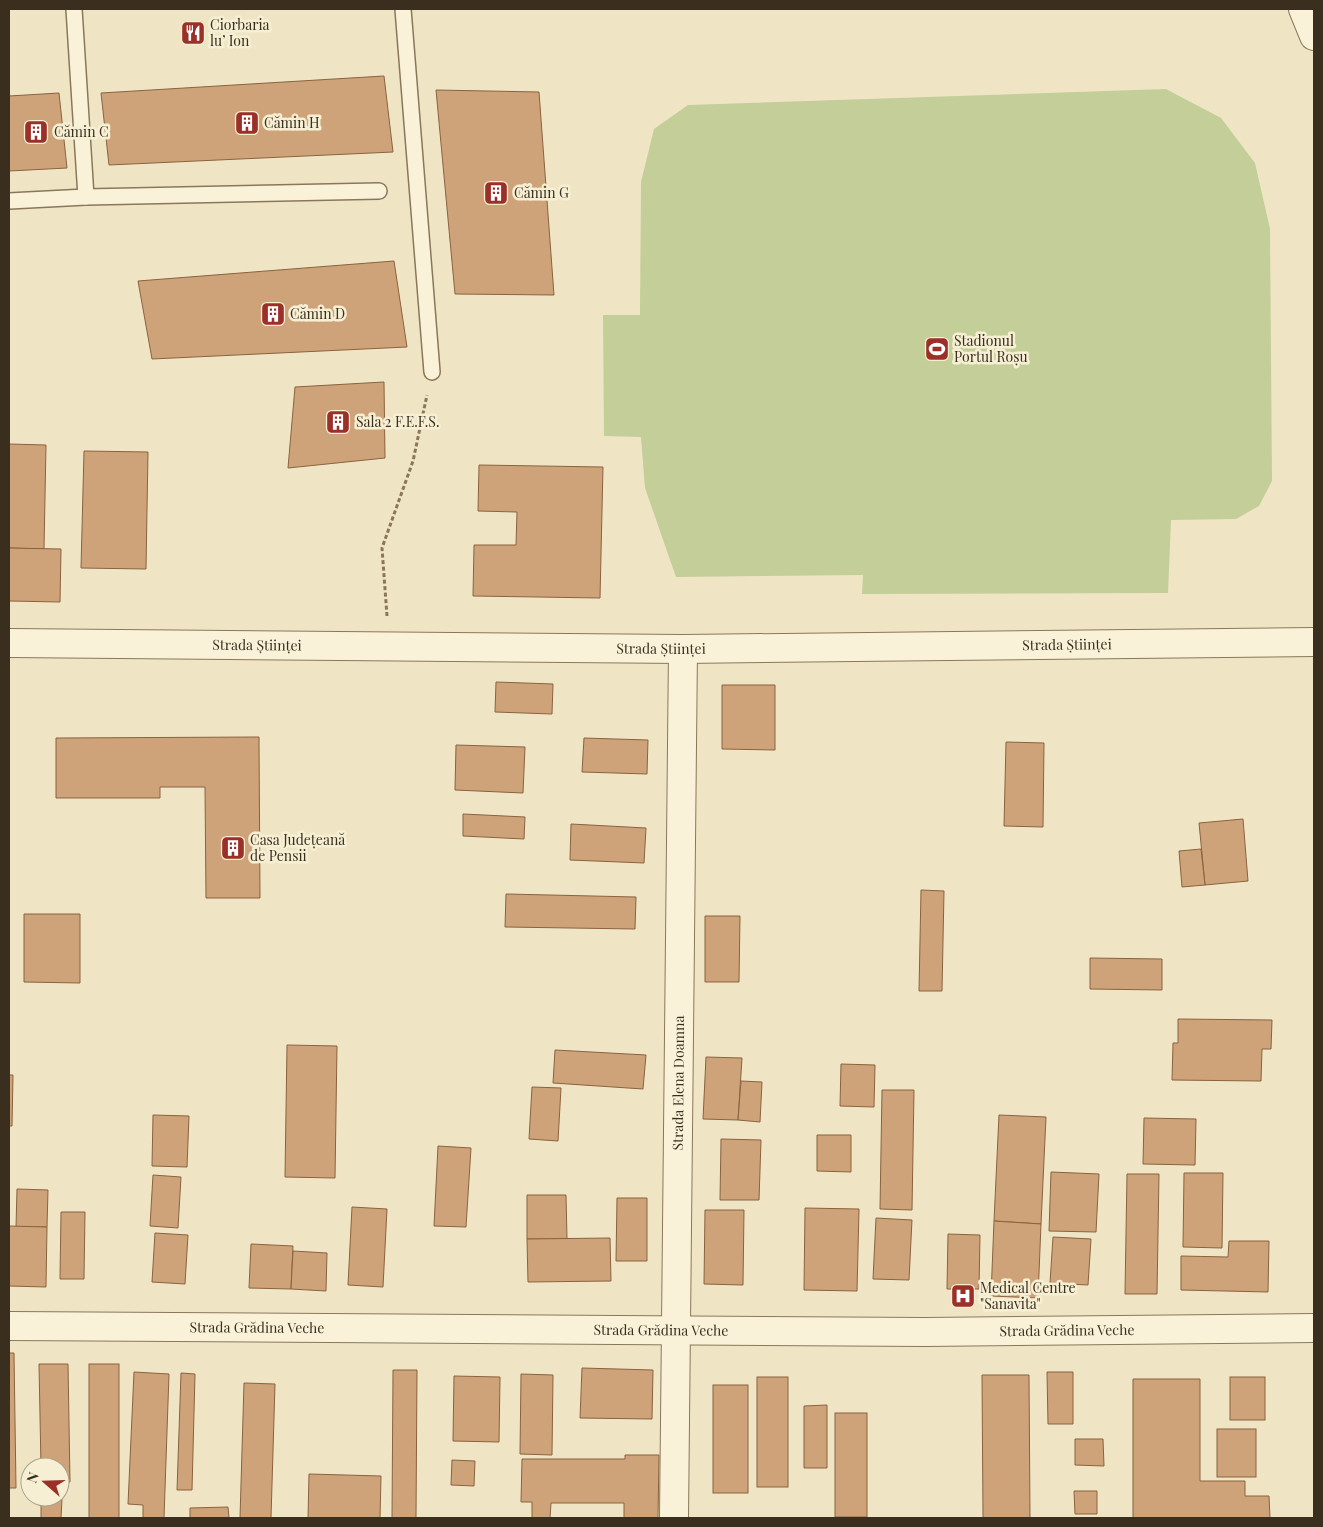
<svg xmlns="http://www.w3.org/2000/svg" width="1323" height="1527" viewBox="0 0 1323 1527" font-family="'Playfair Display',serif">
<rect width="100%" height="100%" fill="#efe5c4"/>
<!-- green -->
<path fill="#c3ce98" d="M1166,89L1221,118L1255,163L1270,229L1272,481L1259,506L1236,519L1171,520L1168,593L862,594L863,575L676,577L645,488L641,437L604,436L603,315H640L641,182L654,129L688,105Z"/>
<!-- building -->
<g fill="#cea379" stroke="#8a623f">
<path d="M384,76L393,152L109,165L101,93Z"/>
<path d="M436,90L539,92L554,295L455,294Z"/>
<path d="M59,93L67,168L9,171V96Z"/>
<path d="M394,261L407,347L152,359L138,281Z"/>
<path d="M384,382L385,458L288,468L295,387Z"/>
<path d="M9,444L46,445L44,549L9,548Z"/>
<path d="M84,451L148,452L146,569L81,568Z"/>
<path d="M479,465L603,467L600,598L473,596L474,545H516L517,512L478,511Z"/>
<path d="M9,548L61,549L60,602L9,601Z"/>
<path d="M496,682L553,684L552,714L495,712Z"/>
<path d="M722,685H775V750L722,749Z"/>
<path d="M259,737L260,898H206L205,787H160V798H56V738Z"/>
<path d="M584,738L648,740L647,774L582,772Z"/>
<path d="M1006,742L1044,743L1043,827L1004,826Z"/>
<path d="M456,745L525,747L523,793L455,790Z"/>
<path d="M463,814L525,817L524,839L463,836Z"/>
<path d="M1243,819L1248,881L1205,885L1199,823Z"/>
<path d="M571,824L646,828L644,863L570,860Z"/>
<path d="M1201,849L1205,885L1182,887L1179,851Z"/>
<path d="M921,890L944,891L942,991H919Z"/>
<path d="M506,894L636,897L635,929L505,927Z"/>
<path d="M24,914H80V983L24,982Z"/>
<path d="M705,916H740L739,982H705Z"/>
<path d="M1090,958L1162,959V990L1090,989Z"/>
<path d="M1178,1019L1272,1020L1271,1049H1262L1261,1081L1172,1080L1173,1043H1178Z"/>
<path d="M287,1045L337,1046L335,1178L285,1177Z"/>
<path d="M555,1050L646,1055L643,1089L553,1083Z"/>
<path d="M706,1057L742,1058L738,1120L703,1119Z"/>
<path d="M841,1064L875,1065L874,1107L840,1106Z"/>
<path d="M9,1075H13L12,1126H9Z"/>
<path d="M741,1081L762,1082L760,1122L738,1120Z"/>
<path d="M532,1087L561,1088L558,1141L529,1139Z"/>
<path d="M882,1090H914L912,1210L880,1209Z"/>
<path d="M153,1115L189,1116L187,1167L152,1166Z"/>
<path d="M999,1115L1046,1117L1041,1224L994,1221Z"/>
<path d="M1144,1118L1196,1119L1195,1165L1143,1164Z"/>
<path d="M817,1135H851V1172L817,1171Z"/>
<path d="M721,1139L761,1140L759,1200H720Z"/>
<path d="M438,1146L471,1148L466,1227L434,1226Z"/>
<path d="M1051,1172L1099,1174L1096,1232L1049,1231Z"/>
<path d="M1184,1173H1223L1222,1248L1183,1247Z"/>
<path d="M1127,1174H1159L1157,1294H1125Z"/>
<path d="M153,1175L181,1177L178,1228L150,1226Z"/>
<path d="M17,1189L48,1190L47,1227H16Z"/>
<path d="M527,1195H566L567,1239H527Z"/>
<path d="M617,1198H647V1261H616Z"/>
<path d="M352,1207L387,1209L383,1287L348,1285Z"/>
<path d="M805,1208L859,1209L857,1291L804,1290Z"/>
<path d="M705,1210H744L743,1285L704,1284Z"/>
<path d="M61,1212H85L84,1279H60Z"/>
<path d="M876,1218L912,1220L909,1280L873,1279Z"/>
<path d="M994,1221L1041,1224L1038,1298L991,1296Z"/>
<path d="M9,1226L47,1227L46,1287L9,1286Z"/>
<path d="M155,1233L188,1235L185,1284L152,1282Z"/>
<path d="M948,1234L980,1235L979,1289H947Z"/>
<path d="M1053,1237L1091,1239L1088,1285L1050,1283Z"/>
<path d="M610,1238L611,1281L528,1282L527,1239Z"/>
<path d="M1229,1241H1269L1268,1292L1181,1290V1256L1228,1257Z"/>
<path d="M251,1244L293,1246L291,1289L249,1288Z"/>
<path d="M293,1251L327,1253L326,1291L291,1289Z"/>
<path d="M9,1353H14L16,1488H9Z"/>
<path d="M39,1364H68L70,1482L60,1483V1467H41Z"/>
<rect x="89" y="1364" width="30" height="154"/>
<path d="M582,1368L653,1370L652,1419L580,1418Z"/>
<path d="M393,1370H417L416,1518H392Z"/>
<path d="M134,1372L169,1374L164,1518H143V1505L128,1504Z"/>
<path d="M1047,1372H1073V1424H1048Z"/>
<path d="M181,1373L195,1374L192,1490H177Z"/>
<path d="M521,1374L553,1375L552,1455L520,1454Z"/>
<path d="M982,1375H1029L1030,1518H983Z"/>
<path d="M454,1376L500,1377L499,1442L453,1441Z"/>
<rect x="757" y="1377" width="31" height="110"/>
<rect x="1230" y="1377" width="35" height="43"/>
<path d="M1133,1379H1200V1481H1245V1496H1269L1270,1518H1133Z"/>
<path d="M244,1383L275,1384L271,1518H240Z"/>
<rect x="713" y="1385" width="35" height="108"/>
<path d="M827,1405V1468H804V1406Z"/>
<rect x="835" y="1413" width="32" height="104"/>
<rect x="1217" y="1429" width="39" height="48"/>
<path d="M1075,1439H1103L1104,1466L1075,1465Z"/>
<path d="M625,1455H659L658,1518H624V1503H551L550,1518H532V1502H521L522,1459H625Z"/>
<path d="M452,1460L475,1461L474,1486L451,1485Z"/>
<path d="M309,1474L381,1476L380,1518H308Z"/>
<path d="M1074,1491H1097V1514H1075Z"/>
<path d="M41,1499H62L61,1518H41Z"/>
<path d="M228,1507L229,1518H190V1508Z"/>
</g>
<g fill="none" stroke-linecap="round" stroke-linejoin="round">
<defs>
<g id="service">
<path d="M74,9L86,197"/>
<path d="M403,9L432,372"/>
<path d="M9,201L86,197L379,191"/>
</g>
<g id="minor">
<path id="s1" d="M9,643L683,649L1314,642"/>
<path id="s2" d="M674,1518L683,649"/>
</g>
<g id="tertiary">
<path d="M1303,9L1314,36"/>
<path id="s3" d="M9,1326L925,1332L1314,1328"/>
</g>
</defs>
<!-- service casing -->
<use href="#service" stroke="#8a775a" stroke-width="18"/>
<!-- minor casing -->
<use href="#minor" stroke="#8a775a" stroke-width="30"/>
<!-- tertiary casing -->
<use href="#tertiary" stroke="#8a775a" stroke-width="30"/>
<!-- path -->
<path stroke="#8a775a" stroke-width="3" stroke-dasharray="4 2.5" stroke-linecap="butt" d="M387,616L382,548L413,461L427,395"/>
<!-- service -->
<use href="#service" stroke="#faf2d8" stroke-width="15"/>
<!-- minor -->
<use href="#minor" stroke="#faf2d8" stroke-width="28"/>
<!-- tertiary -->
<use href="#tertiary" stroke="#faf2d8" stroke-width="28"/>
</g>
<!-- icons -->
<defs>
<symbol id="restaurant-square" viewBox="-11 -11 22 22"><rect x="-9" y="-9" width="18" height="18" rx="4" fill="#9b3029" stroke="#f6efd4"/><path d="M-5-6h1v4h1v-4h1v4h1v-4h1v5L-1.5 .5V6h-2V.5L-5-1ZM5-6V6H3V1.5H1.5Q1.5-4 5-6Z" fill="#fff"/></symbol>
<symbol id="building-square" viewBox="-11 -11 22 22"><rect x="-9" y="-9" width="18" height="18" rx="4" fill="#9b3029" stroke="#f6efd4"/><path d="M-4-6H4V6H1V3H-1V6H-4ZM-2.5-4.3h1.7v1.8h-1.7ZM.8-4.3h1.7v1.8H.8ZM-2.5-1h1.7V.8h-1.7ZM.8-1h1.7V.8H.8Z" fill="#fff"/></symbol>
<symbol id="stadium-square" viewBox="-11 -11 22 22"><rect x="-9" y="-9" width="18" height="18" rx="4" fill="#9b3029" stroke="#f6efd4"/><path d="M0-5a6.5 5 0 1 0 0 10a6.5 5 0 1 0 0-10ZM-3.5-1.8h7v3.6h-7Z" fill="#fff"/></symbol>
<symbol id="hospital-square" viewBox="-11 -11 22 22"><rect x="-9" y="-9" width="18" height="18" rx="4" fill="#9b3029" stroke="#f6efd4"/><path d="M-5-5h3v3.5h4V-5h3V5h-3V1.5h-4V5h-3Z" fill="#fff"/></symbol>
</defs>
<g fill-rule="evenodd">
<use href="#restaurant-square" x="179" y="19" width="28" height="28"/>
<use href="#building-square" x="233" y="109" width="28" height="28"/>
<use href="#building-square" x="22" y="118" width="28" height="28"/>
<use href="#building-square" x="482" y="179" width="28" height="28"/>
<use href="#building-square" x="259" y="300" width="28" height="28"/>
<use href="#stadium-square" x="923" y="335" width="28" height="28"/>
<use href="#building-square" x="324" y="408" width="28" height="28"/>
<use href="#building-square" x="219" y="834" width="28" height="28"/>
<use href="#hospital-square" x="949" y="1282" width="28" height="28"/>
</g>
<g text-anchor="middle" stroke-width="5" stroke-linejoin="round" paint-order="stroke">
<!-- poi labels -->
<g font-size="14" fill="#3a2e1e" stroke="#f6efd4" text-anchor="start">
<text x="210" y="30">Ciorbaria<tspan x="210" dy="16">lu’ Ion</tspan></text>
<text x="264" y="128">Cămin H</text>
<text x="54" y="137">Cămin C</text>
<text x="514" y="198">Cămin G</text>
<text x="290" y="319">Cămin D</text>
<text x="954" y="346">Stadionul<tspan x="954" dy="16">Portul Roșu</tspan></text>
<text x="356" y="427">Sala 2 F.E.F.S.</text>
<text x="250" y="845">Casa Județeană<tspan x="250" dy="16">de Pensii</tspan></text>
<text x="980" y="1293">Medical Centre<tspan x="980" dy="16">"Sanavita"</tspan></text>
</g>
<!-- street labels -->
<g font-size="14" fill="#3a2e1e" stroke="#f6efd4">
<text dy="5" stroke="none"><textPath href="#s1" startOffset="248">Strada Științei</textPath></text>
<text dy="5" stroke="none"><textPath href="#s1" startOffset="1058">Strada Științei</textPath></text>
<text dy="5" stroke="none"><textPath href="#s1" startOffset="652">Strada Științei</textPath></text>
<text dy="5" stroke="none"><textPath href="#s2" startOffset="435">Strada Elena Doamna</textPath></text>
<text dy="5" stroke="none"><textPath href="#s3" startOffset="248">Strada Grădina Veche</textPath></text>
<text dy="5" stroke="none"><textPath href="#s3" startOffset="652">Strada Grădina Veche</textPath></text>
<text dy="5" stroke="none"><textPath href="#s3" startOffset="1058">Strada Grădina Veche</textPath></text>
</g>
</g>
<!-- border -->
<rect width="1323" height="1527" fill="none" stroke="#3a2e1e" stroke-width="20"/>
<!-- north arrow -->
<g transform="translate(45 1482) rotate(290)"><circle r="24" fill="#f6efd4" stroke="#aba28b"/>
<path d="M0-4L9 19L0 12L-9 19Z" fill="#9b3029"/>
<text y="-8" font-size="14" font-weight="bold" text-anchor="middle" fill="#3a2e1e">N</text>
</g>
</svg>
